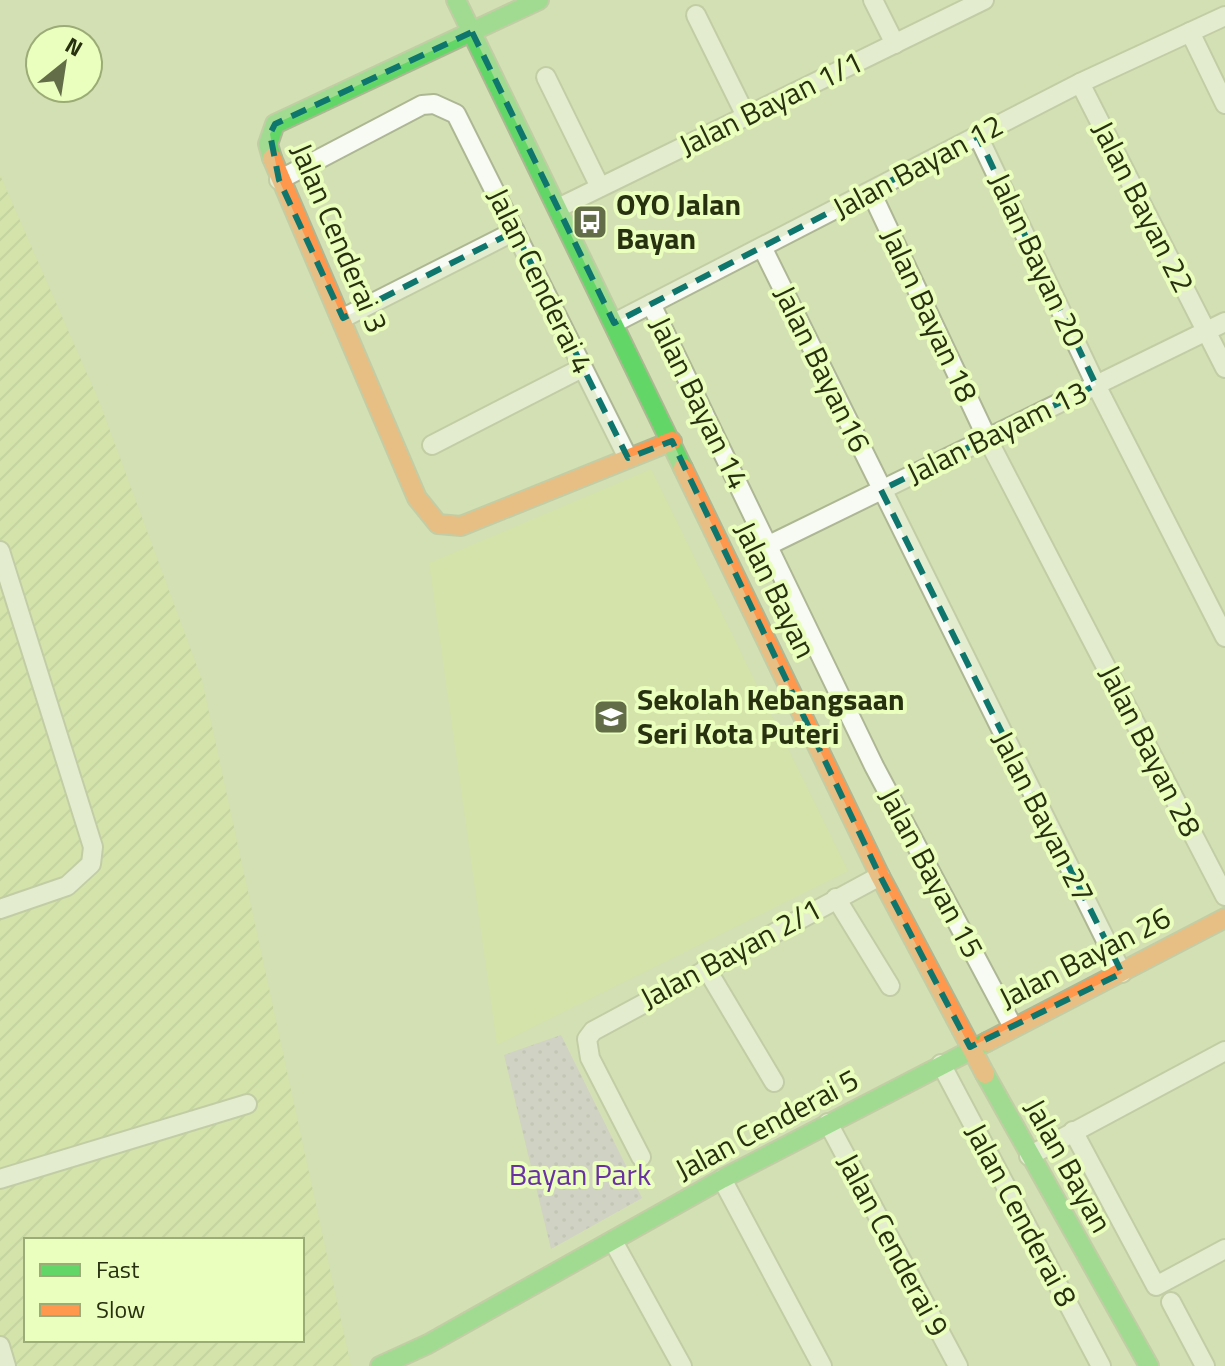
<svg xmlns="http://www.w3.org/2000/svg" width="1225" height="1366" viewBox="0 0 1225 1366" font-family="'Titillium Web',sans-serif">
<defs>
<pattern id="industrial-furrows" width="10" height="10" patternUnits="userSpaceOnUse" patternTransform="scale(2)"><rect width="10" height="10" fill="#d2e6a1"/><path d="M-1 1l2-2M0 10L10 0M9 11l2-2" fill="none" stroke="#b4c689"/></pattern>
<pattern id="green-dots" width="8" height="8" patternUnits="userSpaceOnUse" patternTransform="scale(2)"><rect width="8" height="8" fill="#ccc0d8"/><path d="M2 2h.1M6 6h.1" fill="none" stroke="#afa5b8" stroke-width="1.8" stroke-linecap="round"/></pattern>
</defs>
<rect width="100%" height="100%" fill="#d3e0b3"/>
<!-- built -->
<path fill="#d2e6a1" d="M651,469L848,871L497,1045L429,563Z"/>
<!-- industrial -->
<path fill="url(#industrial-furrows)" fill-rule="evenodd" d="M0,175L99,401L202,680L351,1366H0ZM26,1240H302V1340H26Z"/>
<!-- green -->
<path fill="url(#green-dots)" d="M561,1035L642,1198L551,1249L504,1055Z"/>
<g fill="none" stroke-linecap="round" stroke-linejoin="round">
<defs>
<g id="street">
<path d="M873,0L895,44"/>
<path d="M696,15L746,116"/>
<path d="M1190,32L1225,104"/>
<path d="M546,77L600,187"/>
<path d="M1080,83L1225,368"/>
<path d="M978,136L1096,385L1225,637"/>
<path d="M279,180L422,105L434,104L456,114L628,458"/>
<path d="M871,192L987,438L1225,896"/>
<path d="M558,208L984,0"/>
<path d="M763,249L1122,973"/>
<path d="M651,304L874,766L1013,1027"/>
<path d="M343,318L515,231"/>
<path d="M614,323L1080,83L1225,16"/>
<path d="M432,445L582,368"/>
<path d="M769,545L1225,322"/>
<path d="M0,551L93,847L91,864L67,886L0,909"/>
<path d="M836,898L890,986"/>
<path d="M706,968L774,1082"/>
<path d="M941,1064L1101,1366"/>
<path d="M828,1123L958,1366"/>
<path d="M1073,1131L1156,1286L1225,1249"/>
<path d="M1029,1156L1225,1051"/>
<path d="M641,1157L590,1058L587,1039L593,1031L880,876"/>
<path d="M0,1179L247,1104"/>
<path d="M722,1179L822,1366"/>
<path d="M613,1241L682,1366"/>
<path d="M1171,1302L1205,1366"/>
<path d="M0,1346L6,1366"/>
</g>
<g id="fast">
<path d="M456,0L683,468"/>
<path d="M272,158L268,144L275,124L539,0"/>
<path d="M985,1074L1149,1366"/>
<path d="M380,1366L428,1344L722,1179L987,1042"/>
</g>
<g id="slow">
<path d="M272,158L417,498L438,524L461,526L672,441"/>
<path d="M683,468L880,876L985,1074"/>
<path d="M987,1042L1225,918"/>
</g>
</defs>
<!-- street casing -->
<use href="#street" stroke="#aeb794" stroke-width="22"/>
<!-- fast casing -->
<use href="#fast" stroke="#aeb794" stroke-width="22"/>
<!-- slow casing -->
<use href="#slow" stroke="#aeb794" stroke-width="22"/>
<!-- street -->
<use href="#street" stroke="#f8faf4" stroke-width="18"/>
<!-- fast -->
<use href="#fast" stroke="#63d668" stroke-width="18"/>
<!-- slow -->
<use href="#slow" stroke="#ff974d" stroke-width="18"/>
</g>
<!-- marked area -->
<path d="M0 0H1225V1366H0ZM472,32L614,323L978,136L1096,385L881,490L1122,973L970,1047L880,876L672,441L628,458L515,231L343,318L279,180L270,134L275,124Z" fill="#d3e0b3" fill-opacity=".55" fill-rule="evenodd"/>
<path fill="none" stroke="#0f766e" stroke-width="6" stroke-dasharray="16 10" stroke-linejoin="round" d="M472,32L614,323L978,136L1096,385L881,490L1122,973L970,1047L880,876L672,441L628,458L515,231L343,318L279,180L270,134L275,124Z"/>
<!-- icons -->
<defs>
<symbol id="bus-square" viewBox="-11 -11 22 22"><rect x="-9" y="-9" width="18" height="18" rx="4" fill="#636e48" stroke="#eafebd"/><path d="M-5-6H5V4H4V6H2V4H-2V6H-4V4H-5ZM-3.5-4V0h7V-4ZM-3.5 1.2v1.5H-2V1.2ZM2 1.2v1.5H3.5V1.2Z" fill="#fff"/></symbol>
<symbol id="school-square" viewBox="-11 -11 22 22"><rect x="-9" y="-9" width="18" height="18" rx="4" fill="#636e48" stroke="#eafebd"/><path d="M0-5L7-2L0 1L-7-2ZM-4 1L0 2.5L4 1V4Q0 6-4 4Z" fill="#fff"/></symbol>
</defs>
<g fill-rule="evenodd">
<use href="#bus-square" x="570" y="202" width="40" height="40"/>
<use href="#school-square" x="591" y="697" width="40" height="40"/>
</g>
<g text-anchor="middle" stroke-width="8" stroke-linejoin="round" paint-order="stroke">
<!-- street labels -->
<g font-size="30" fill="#27300f" stroke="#eafebd">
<text transform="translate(771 104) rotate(-26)" y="10">Jalan Bayan 1/1</text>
<text transform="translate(918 167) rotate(-28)" y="10">Jalan Bayan 12</text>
<text transform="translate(1143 207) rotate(63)" y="10">Jalan Bayan 22</text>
<text transform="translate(339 238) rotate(67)" y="10">Jalan Cenderai 3</text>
<text transform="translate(1037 260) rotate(65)" y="10">Jalan Bayan 20</text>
<text transform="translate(540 281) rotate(64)" y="10">Jalan Cenderai 4</text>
<text transform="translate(929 315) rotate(65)" y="10">Jalan Bayan 18</text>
<text transform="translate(822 369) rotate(64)" y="10">Jalan Bayan16</text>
<text transform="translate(699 403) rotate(64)" y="10">Jalan Bayan 14</text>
<text transform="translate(997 433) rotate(-26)" y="10">Jalan Bayam 13</text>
<text transform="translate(775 590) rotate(64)" y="10">Jalan Bayan</text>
<text transform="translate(1150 751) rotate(63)" y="10">Jalan Bayan 28</text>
<text transform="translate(1043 817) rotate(63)" y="10">Jalan Bayan 27</text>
<text transform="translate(931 873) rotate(62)" y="10">Jalan Bayan 15</text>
<text transform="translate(731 954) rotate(-28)" y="10">Jalan Bayan 2/1</text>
<text transform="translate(1085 958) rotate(-27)" y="10">Jalan Bayan 26</text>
<text transform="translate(767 1125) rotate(-28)" y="10">Jalan Cenderai 5</text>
<text transform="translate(1068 1166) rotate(61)" y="10">Jalan Bayan</text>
<text transform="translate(1021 1215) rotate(62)" y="10">Jalan Cenderai 8</text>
<text transform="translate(893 1245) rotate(62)" y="10">Jalan Cenderai 9</text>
</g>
<!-- poi labels -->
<g font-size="30" font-weight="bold" fill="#27300f" stroke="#eafebd" text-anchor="start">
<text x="616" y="215">OYO Jalan<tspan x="616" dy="34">Bayan</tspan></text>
<text x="637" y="710">Sekolah Kebangsaan<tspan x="637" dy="34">Seri Kota Puteri</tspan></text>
</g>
<!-- park labels -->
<g font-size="30" fill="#6931a4" stroke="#eafebd">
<text x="580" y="1185">Bayan Park</text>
</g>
</g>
<!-- legend -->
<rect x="24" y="1238" width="280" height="104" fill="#eafebd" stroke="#9cac77" stroke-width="2"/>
<rect x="40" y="1264" width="40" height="12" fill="#63d668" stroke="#9cac77" stroke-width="2"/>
<text x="96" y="1278" font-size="24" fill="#27300f">Fast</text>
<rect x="40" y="1304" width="40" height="12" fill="#ff974d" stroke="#9cac77" stroke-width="2"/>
<text x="96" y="1318" font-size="24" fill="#27300f">Slow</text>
<!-- north arrow -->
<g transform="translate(64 64) rotate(30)"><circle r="38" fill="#eafebd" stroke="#9cac77" stroke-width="2"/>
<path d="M0-6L14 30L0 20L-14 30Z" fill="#636e48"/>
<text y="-12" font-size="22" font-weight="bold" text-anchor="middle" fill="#27300f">N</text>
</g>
</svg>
